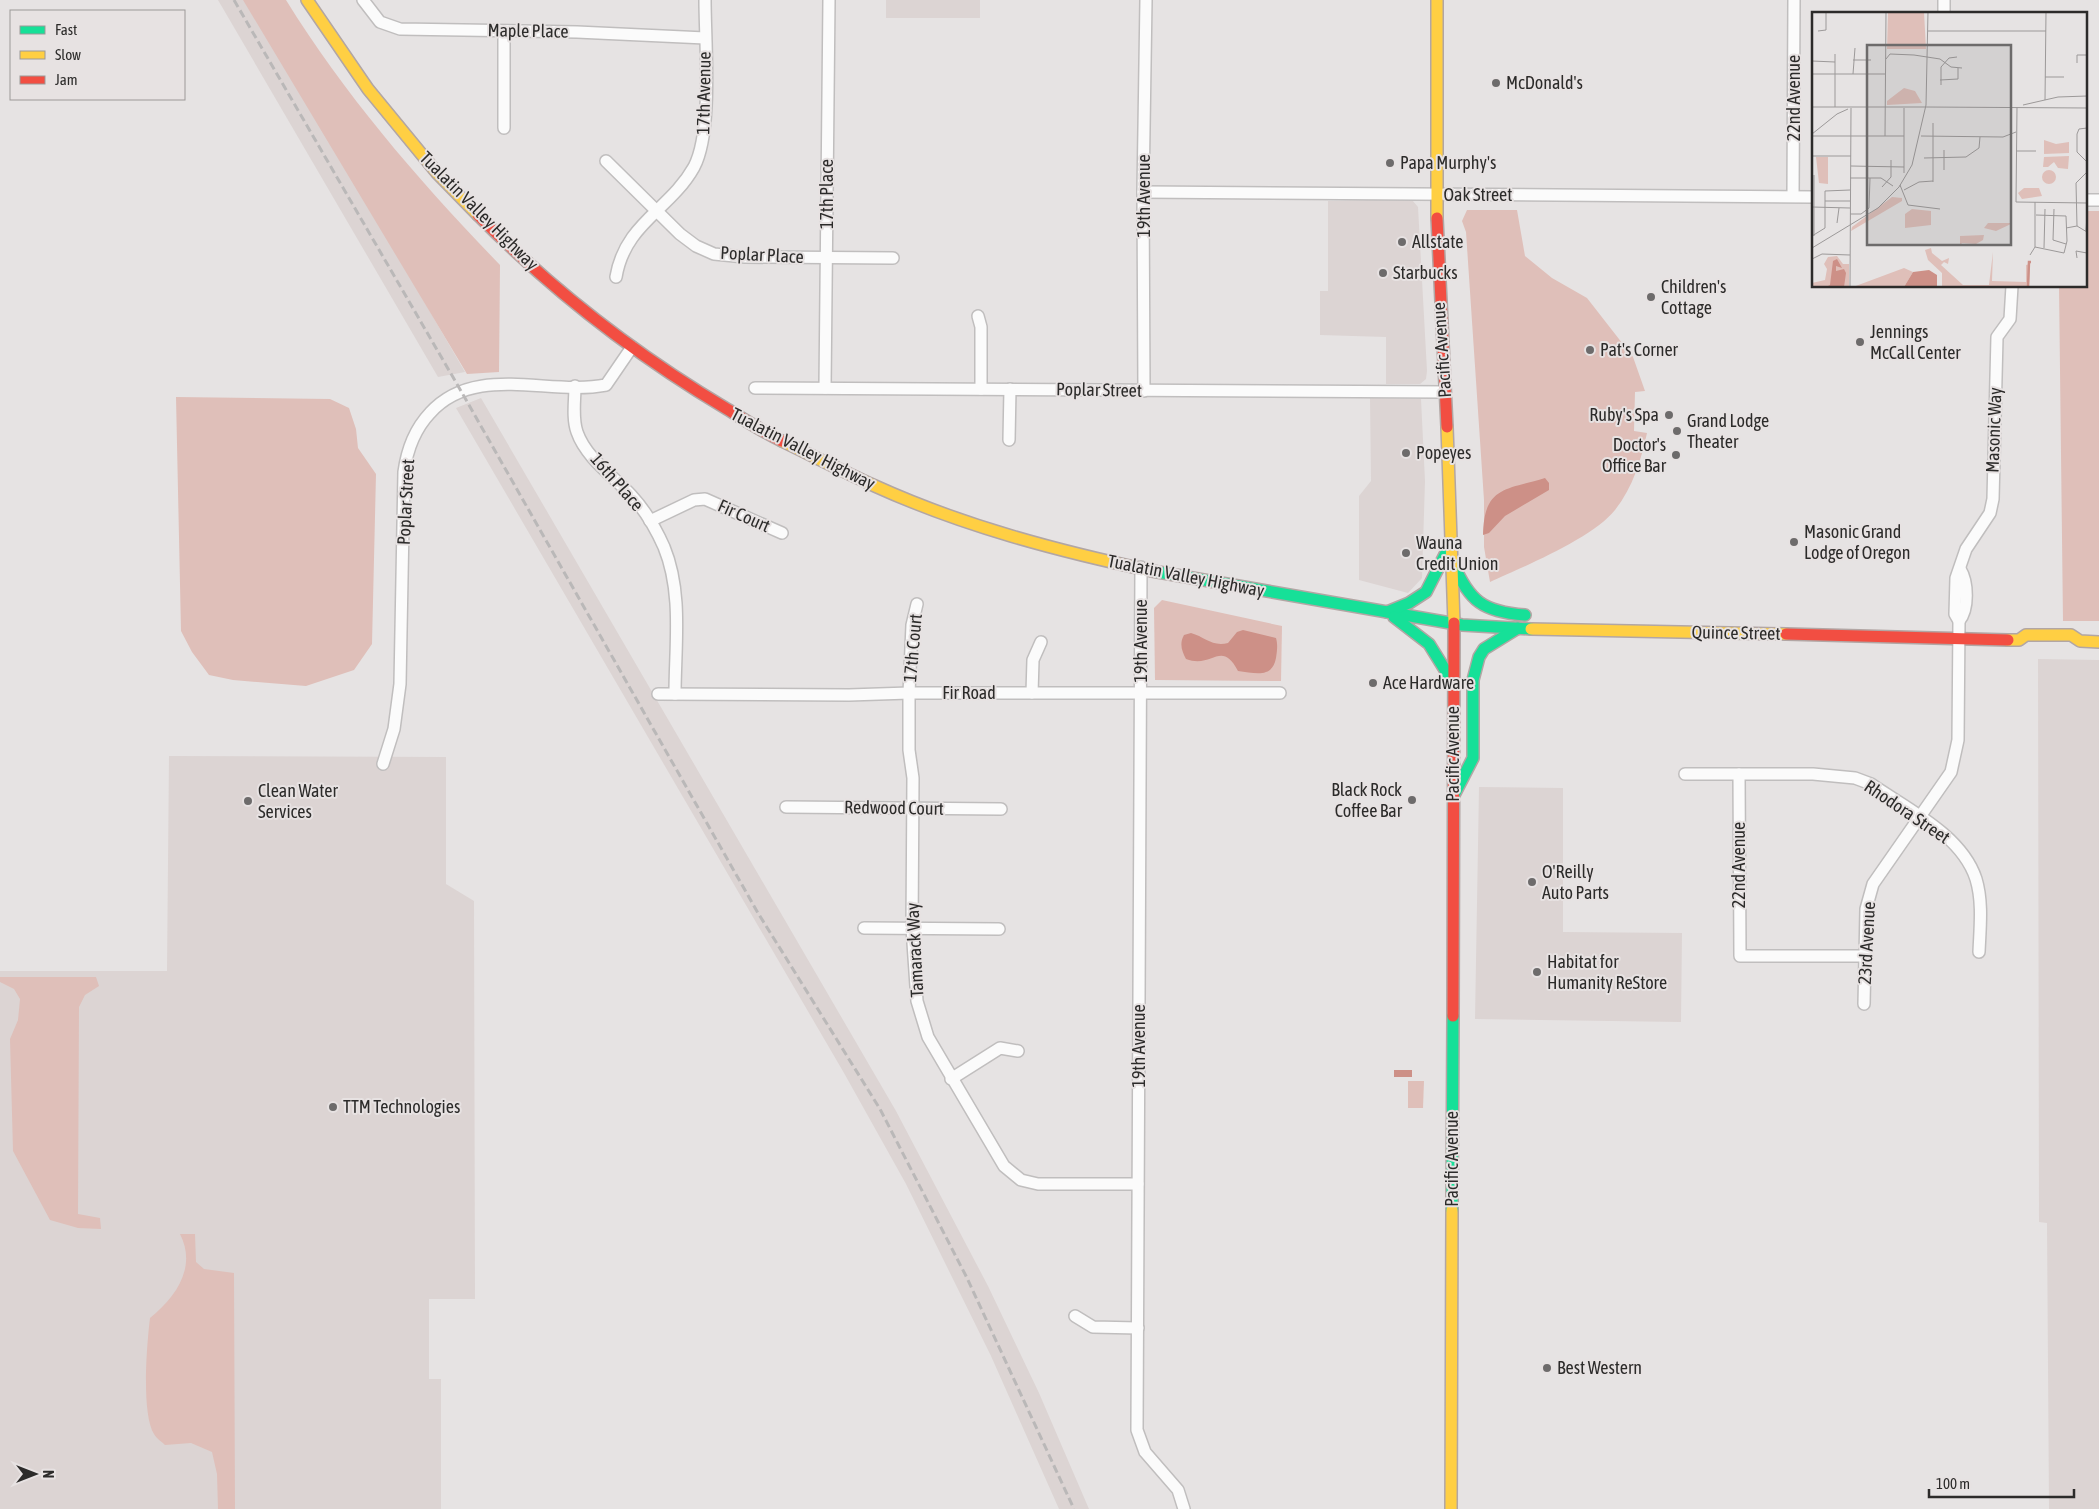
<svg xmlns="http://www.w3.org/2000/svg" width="2099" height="1509" viewBox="0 0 2099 1509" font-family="'Asap Condensed',sans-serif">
<rect width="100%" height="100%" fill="#e6e3e3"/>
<!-- built -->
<g fill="#dcd4d3">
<path d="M218,0H249L465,372L438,377Z"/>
<rect x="886" y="0" width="94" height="18"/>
<path d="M1367,200H1412L1418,207L1427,371L1426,379L1420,384H1386V337L1320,335V291H1328V201Z"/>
<path d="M481,398L896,1111L988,1286L1039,1393L1089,1509H1059L991,1356L906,1184L844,1073L456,408Z"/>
<path d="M1370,398L1421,399L1425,481L1422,578L1408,593L1359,580V496L1371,481Z"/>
<path d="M2038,659L2099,660V1509H2049L2047,1223L2039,1222Z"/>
<path d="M169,756L446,757V884L474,901L475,1299H429V1379H441V1509H0V971H167Z"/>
<path d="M1479,787L1563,788V932L1682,933L1681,1022L1475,1019Z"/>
</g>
<!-- green -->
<g fill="#dfbfb9">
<path d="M243,0H286C346,97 421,183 500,265L499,372L467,374Z"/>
<path d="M1467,210H1517L1525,256L1552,278L1587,298L1633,357L1645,391L1635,392L1634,431L1647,433C1641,460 1633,487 1615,510C1593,538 1523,567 1490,582L1484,547V500L1466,232L1462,221Z"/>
<path d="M2085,211H2099V621H2063L2059,286H2085Z"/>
<path d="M176,397L330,399L349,408L356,429L358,448L376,474L372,644L354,670L306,686L233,680L209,675L192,652L181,631Z"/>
<path d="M1162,600L1282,626L1281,681L1155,680L1154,608Z"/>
<path d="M0,977H96L99,986L85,995L79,1007L78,1214L100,1218L101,1229L78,1228L50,1220L13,1151L10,1039L18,1020L20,999L14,989L0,982Z"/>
<path d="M1408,1081H1424L1423,1108H1408Z"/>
<path d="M180,1234H195L196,1262L204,1269L234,1273L235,1509H218L217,1474L212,1452L191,1443L165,1445C162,1442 156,1438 154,1434C141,1413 147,1343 150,1318C176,1297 197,1267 180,1234Z"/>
</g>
<!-- water -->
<g fill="#cd9087">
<path d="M1545,478L1549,483V490L1505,516L1489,533L1483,535C1484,486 1506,490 1545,478Z"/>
<path d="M1243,630L1276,638C1278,645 1277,651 1276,658C1272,679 1255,673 1238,671C1221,639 1213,669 1186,659C1182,651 1179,644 1184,635L1191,633C1205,637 1212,647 1228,643L1237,632Z"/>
<rect x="1394" y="1070" width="18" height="7"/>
</g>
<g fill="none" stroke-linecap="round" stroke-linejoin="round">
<defs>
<g id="street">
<path d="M363,0L380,22L400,29L577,32L705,38"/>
<path d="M1944,0V14"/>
<path d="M504,128V31"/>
<path d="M606,161L680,234L696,246L714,254L745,257L893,258"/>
<path d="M1143,192L1813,197"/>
<path d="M1793,196L1794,0"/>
<path d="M2085,200H2099"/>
<path d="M616,277C625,223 670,210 694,167C713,131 705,43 705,0"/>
<path d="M978,316L981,327V389"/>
<path d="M575,386C575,400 572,418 577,432C586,458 613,476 631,495C645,510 656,529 664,547C683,593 675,646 675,694"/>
<path d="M755,388L1444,392"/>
<path d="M825,388L829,0"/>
<path d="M1144,391L1143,192L1146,0"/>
<path d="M1009,440L1010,389"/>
<path d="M650,521L694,500L705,499L782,533"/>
<path d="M1141,567L1137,1430L1145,1452L1178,1490L1184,1509"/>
<path d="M917,604L912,625L909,693V750L913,778L912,928L917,1001L928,1037L1004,1166L1021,1180L1038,1184H1138"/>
<path d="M1959,621C1969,609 1968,582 1960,569"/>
<path d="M1032,693L1033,660L1041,642"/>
<path d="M658,694L849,695L909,693H1280"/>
<path d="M383,764L394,729L400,684L404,472C407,450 414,430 430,413C475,363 548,396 606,385L632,347"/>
<path d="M1685,774H1813L1855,778L1871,784C1907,809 1962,835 1976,879C1983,902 1980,928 1979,952"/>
<path d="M1739,774L1740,956H1865"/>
<path d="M786,807L1001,809"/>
<path d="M864,928L999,929"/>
<path d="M1864,1004L1866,909L1873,884L1951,772L1958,740L1959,621L1955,614L1956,578L1966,549L1990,513L1993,499L1997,337L2010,319L2012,286"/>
<path d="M951,1079L1000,1048L1018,1051"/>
<path d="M1075,1316L1093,1327L1138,1328"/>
</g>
<g id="fast">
<path d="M1453,563C1469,601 1483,612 1525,615"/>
<path d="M1152,571L1462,625L1531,629"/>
<path d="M1387,612L1409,603L1426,592L1452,541"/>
<path d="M1394,617L1429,644L1452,681"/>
<path d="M1455,793L1473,758V680L1479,657L1484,649L1518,628"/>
<path d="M1452,1210L1453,1016"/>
</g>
<g id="slow">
<path d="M307,0L368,89L437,173L478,215"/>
<path d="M1437,0V218"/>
<path d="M1447,427L1454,623"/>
<path d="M782,441C813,456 844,472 875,486C963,526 1058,551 1152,571"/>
<path d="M1531,629L1786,634"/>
<path d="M2008,640H2019L2026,635H2071L2080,641L2099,642"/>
<path d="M1451,1509L1452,1210"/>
</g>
<g id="jam">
<path d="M478,215C552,290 636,355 727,409C745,420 763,432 782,441"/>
<path d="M1437,218L1447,427"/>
<path d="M1786,634L2008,640"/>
<path d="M1453,1016L1454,623"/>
</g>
</defs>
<!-- street casing -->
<use href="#street" stroke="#c0bebe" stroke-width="14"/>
<!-- fast casing -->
<use href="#fast" stroke="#b2a6a4" stroke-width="14"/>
<!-- slow casing -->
<use href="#slow" stroke="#b2a6a4" stroke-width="14"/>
<!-- jam casing -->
<use href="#jam" stroke="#b2a6a4" stroke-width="14"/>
<!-- street -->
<use href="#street" stroke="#fbfbfb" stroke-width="11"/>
<!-- fast -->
<use href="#fast" stroke="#16e098" stroke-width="11"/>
<!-- slow -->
<use href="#slow" stroke="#ffcf43" stroke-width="11"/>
<!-- jam -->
<use href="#jam" stroke="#f24e42" stroke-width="11"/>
<!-- rail -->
<path stroke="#bab8b8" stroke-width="3" stroke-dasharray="8 4" stroke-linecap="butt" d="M234,0L461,391L758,913L880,1109L967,1278L1074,1509"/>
</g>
<!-- markers -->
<g fill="#6d6b6b" stroke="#e7e2e2" stroke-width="2">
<circle cx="1496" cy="83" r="5"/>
<circle cx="1390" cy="163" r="5"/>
<circle cx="1402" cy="242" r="5"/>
<circle cx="1383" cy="273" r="5"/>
<circle cx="1651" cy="297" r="5"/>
<circle cx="1860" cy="342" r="5"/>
<circle cx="1590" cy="350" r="5"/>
<circle cx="1669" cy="415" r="5"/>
<circle cx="1677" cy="431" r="5"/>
<circle cx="1406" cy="453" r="5"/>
<circle cx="1676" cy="455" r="5"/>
<circle cx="1794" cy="542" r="5"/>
<circle cx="1406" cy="553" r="5"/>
<circle cx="1373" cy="683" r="5"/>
<circle cx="1412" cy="800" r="5"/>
<circle cx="248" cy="801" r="5"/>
<circle cx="1532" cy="882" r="5"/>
<circle cx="1537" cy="972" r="5"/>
<circle cx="333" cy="1107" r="5"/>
<circle cx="1547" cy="1368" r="5"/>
</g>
<g text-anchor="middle" stroke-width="4" stroke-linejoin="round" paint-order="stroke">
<!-- street labels -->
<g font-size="18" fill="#2c2b2a" stroke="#e7e2e2">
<text transform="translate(528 31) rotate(1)" y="6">Maple Place</text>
<text transform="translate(704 93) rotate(-89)" y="6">17th Avenue</text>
<text transform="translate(1794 98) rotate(-90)" y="6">22nd Avenue</text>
<text transform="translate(827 194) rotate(-90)" y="6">17th Place</text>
<text x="1478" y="201">Oak Street</text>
<text transform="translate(1144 196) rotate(-90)" y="6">19th Avenue</text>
<text transform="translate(479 211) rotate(45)" y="6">Tualatin Valley Highway</text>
<text transform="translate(762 255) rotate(3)" y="6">Poplar Place</text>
<text transform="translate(1442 350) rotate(-94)" y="6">Pacific Avenue</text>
<text transform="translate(1099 390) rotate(1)" y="6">Poplar Street</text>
<text transform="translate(1994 430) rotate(-88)" y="6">Masonic Way</text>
<text transform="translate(803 449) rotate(27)" y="6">Tualatin Valley Highway</text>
<text transform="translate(617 482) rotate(49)" y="6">16th Place</text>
<text transform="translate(406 502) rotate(-87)" y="6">Poplar Street</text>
<text transform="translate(744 516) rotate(24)" y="6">Fir Court</text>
<text transform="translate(1186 576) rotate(11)" y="6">Tualatin Valley Highway</text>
<text transform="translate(1736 633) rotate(1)" y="6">Quince Street</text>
<text transform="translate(1141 641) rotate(-90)" y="6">19th Avenue</text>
<text transform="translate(913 648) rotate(-85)" y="6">17th Court</text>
<text x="969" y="699">Fir Road</text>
<text transform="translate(1453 754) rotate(-90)" y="6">Pacific Avenue</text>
<text transform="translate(894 808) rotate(1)" y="6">Redwood Court</text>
<text transform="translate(1907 812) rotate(34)" y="6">Rhodora Street</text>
<text transform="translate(1739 865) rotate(-90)" y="6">22nd Avenue</text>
<text transform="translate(1867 943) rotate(-87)" y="6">23rd Avenue</text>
<text transform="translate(915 950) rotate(-93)" y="6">Tamarack Way</text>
<text transform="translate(1139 1046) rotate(-90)" y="6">19th Avenue</text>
<text transform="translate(1452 1159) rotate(-90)" y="6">Pacific Avenue</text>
</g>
<!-- poi labels -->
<g font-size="18" fill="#2c2b2a" stroke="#e7e2e2" text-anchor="start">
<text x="1506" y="89">McDonald's</text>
<text x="1400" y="169">Papa Murphy's</text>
<text x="1412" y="248">Allstate</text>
<text x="1393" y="279">Starbucks</text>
<text x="1661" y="293">Children's<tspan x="1661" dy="21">Cottage</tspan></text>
<text x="1870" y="338">Jennings<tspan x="1870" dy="21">McCall Center</tspan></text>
<text x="1600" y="356">Pat's Corner</text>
<text x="1659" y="421" text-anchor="end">Ruby's Spa</text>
<text x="1687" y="427">Grand Lodge<tspan x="1687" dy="21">Theater</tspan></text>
<text x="1666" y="451" text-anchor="end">Doctor's<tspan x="1666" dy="21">Office Bar</tspan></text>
<text x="1416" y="459">Popeyes</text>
<text x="1804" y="538">Masonic Grand<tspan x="1804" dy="21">Lodge of Oregon</tspan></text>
<text x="1416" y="549">Wauna<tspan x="1416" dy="21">Credit Union</tspan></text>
<text x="1383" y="689">Ace Hardware</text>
<text x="1402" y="796" text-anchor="end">Black Rock<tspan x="1402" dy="21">Coffee Bar</tspan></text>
<text x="258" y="797">Clean Water<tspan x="258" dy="21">Services</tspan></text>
<text x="1542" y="878">O'Reilly<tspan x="1542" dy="21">Auto Parts</tspan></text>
<text x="1547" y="968">Habitat for<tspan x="1547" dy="21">Humanity ReStore</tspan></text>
<text x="343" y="1113">TTM Technologies</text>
<text x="1557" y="1374">Best Western</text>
</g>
</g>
<!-- overview -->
<g transform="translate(1812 12)">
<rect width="275" height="275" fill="#e6e3e3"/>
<path d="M76,0H112L114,37H75ZM92,76L103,79L110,91L75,93V89ZM232,128L244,132L257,130V141L232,142ZM257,144L256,157L246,156L242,150L236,155H231L232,145ZM4,145H16V172L7,171ZM230 165a7 7 0 1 1 14 0a7 7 0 1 1-14 0ZM212,176H227L230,184L210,187L206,181ZM80,185L90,186V189L39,219L40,215ZM100,197L119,199V213L93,216V202ZM176,211H199V212L184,219L172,216ZM172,223L171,228L164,232L150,231L148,234V224ZM119,236L120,241L130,249L137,246L136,252L132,250L129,253L151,273H177L181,240L180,269L214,270V253L218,252L217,275H130V261L116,248L113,238ZM25,244L31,252H37V275H0V271L13,268L15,257L12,252L16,245ZM92,256L101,260L92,275H41Z" fill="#dfbfb9"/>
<path d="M25,247L30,256L24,254V259L32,257L34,261L32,275H14L18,273L21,249ZM117,258L125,263V275H92L101,260Z" fill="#cd9087"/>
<path fill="none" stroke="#cd9087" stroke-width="2.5" d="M216,275L217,250H219"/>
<path fill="none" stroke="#9c9999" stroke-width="1" d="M6,19L14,18V0M116,19H234M23,42V95M74,47L78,42L102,43L128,47L139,55L150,56M41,48H59M0,49L23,50M265,51V43H275M0,62H74M41,62L43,36M233,65H252M128,68L146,67V56M129,73V55L137,46L145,45M233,88L234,0M211,93L246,85L275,84M0,95H114M114,95L275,96M205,95L204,190L275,191M121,111V170M0,122L25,102L36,97M0,124H92M73,124L74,0M109,124L191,125L204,120M204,139H224M0,144H39M112,146L154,145L167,136L168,125M274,149L265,140V122L267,117L275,116M39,154L92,155M132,158V138M92,161V96M2,163V224M38,166H69L81,174M88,173L96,193L128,197M70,175L79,165V148M92,178L107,170L121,169M13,189H38M0,195L38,196M242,197L241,228L254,232M38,202H49L57,196L58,166M25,211L27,196M265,214L264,171L275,160M254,216L265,214L275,220M274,219L275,203M0,224L13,216V179L38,178M223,235L252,241L255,229L254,204L224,203M0,236L66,196L87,175L100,153L114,93L116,0M232,236L233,197M218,243L223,235V190M265,246L264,239L275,241M0,247L10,242L38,243M38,275L39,96"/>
<path fill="#6d6b6b" fill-opacity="0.15" stroke="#6d6b6b" stroke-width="2.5" d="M55,33H199V233H55Z"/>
<rect width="275" height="275" fill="none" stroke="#2c2b2a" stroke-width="2.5"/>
</g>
<!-- legend -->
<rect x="10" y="10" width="175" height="90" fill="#e7e2e2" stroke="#9c9998"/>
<rect x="20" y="26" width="25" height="8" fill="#16e098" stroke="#9c9998"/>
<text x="55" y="35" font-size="15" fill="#2c2b2a">Fast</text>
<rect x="20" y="51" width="25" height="8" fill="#ffcf43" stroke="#9c9998"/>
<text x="55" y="60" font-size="15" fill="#2c2b2a">Slow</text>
<rect x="20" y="76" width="25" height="8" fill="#f24e42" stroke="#9c9998"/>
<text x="55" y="85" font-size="15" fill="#2c2b2a">Jam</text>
<!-- north arrow -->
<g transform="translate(35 1474) rotate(90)" stroke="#e7e2e2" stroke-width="4" paint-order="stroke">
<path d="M0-4L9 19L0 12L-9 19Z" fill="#2c2b2a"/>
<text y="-8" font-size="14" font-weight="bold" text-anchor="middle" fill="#2c2b2a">N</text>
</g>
<!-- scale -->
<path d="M1929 1489v8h145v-8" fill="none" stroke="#2c2b2a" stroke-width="2.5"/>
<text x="1936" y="1489" font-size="15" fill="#2c2b2a" stroke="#e7e2e2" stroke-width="4" paint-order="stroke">100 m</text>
</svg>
